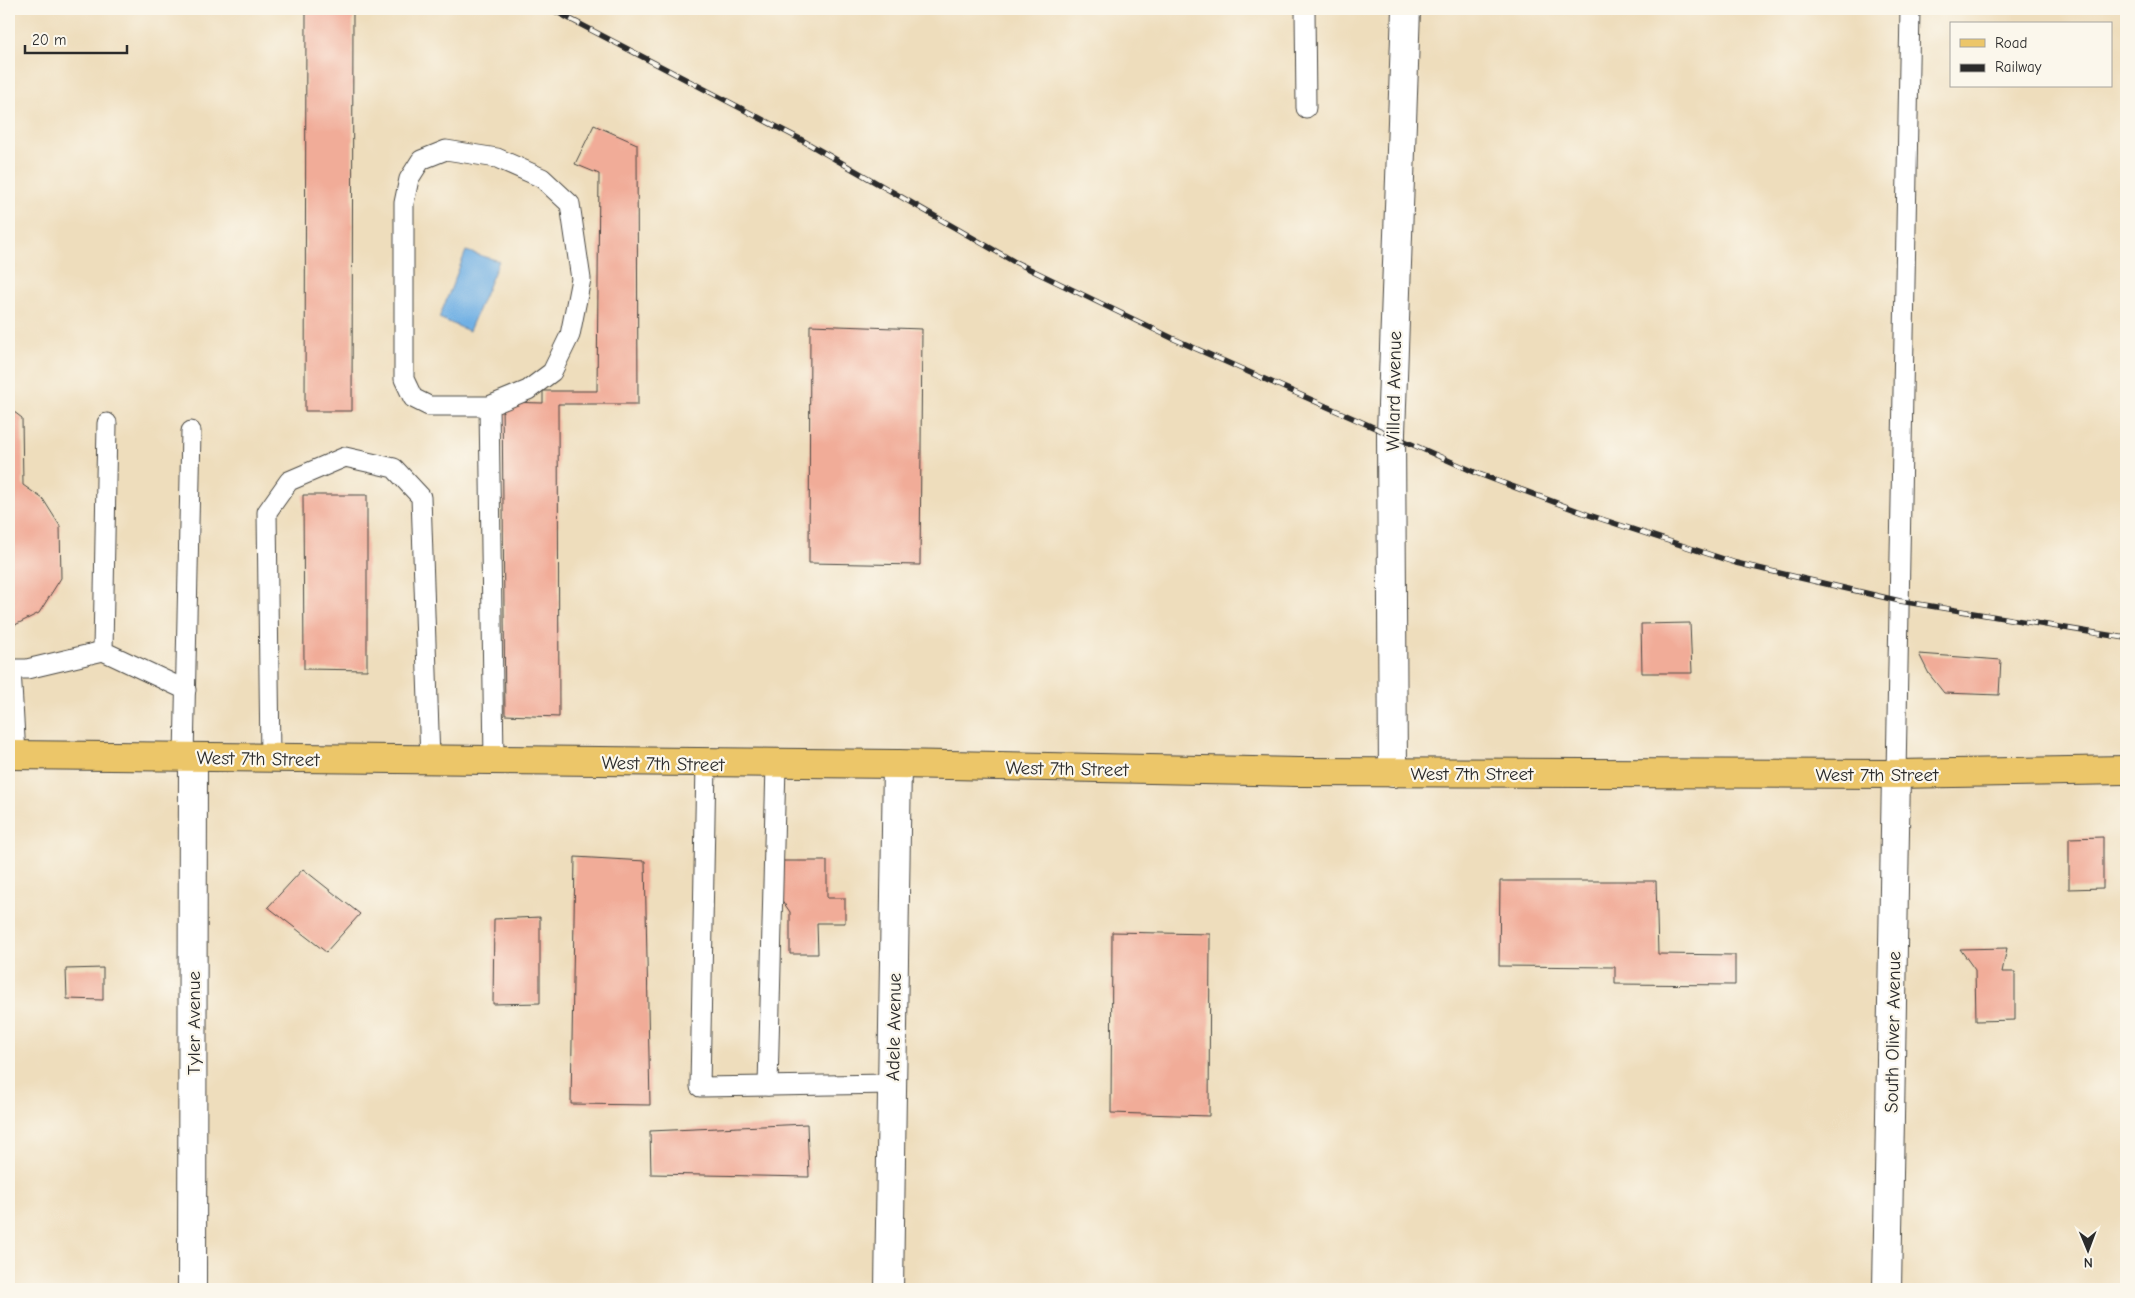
<svg xmlns="http://www.w3.org/2000/svg" width="2135" height="1298" viewBox="0 0 2135 1298" font-family="'Comic Neue',sans-serif">
<rect width="100%" height="100%" fill="#fbf7ec"/>
<filter id="ink" filterUnits="userSpaceOnUse"><feTurbulence type="fractalNoise" baseFrequency=".02" numOctaves="2"/><feDisplacementMap in="SourceGraphic" scale="10" xChannelSelector="R" yChannelSelector="G"/><feConvolveMatrix kernelMatrix="1 2 1 2 8 2 1 2 1" color-interpolation-filters="sRGB"/></filter>
<filter id="wash" filterUnits="userSpaceOnUse"><feTurbulence type="fractalNoise" baseFrequency=".0096" numOctaves="4" result="noise"/><feDisplacementMap in="SourceGraphic" scale="20" xChannelSelector="R" yChannelSelector="G"/><feGaussianBlur stdDeviation="1.12" result="paint"/><feColorMatrix in="noise" values="0 0 0 0 0 0 0 0 0 0 0 0 0 0 0 0 0 1.4 0 .05"/><feComposite in="paint" operator="in"/></filter>
<g filter="url(#wash)">
<rect width="100%" height="100%" fill="#eeddbc"/>
<!-- water -->
<path fill="#71b0e4" stroke="#4e6e88" d="M466,251L499,261L469,331L439,318Z"/>
<g id="blocks">
<!-- building -->
<g fill="#f1ac98">
<path d="M306,9H353L352,411H305Z"/>
<path d="M594,125L637,144L638,404H558L559,717L505,715L502,402L543,403V391H597L599,174L575,164Z"/>
<path d="M810,325L922,329L920,565L809,563Z"/>
<path d="M9,408L22,418L23,485L43,499L60,526L61,578L39,613L9,628Z"/>
<path d="M303,495H367V670L304,669Z"/>
<path d="M1690,623L1692,673H1642L1641,624Z"/>
<path d="M1919,654L2001,660L1999,695L1944,693L1929,674Z"/>
<path d="M2103,837V888L2069,889V838Z"/>
<path d="M575,857L645,861L650,1105L571,1104Z"/>
<path d="M781,861H827V898H845V923H817L818,954H790V912L781,899Z"/>
<path d="M303,869L360,914L326,952L268,907Z"/>
<path d="M1500,881H1656L1658,954L1735,955V985L1615,984V967L1499,966Z"/>
<path d="M540,917V1003L493,1004L494,919Z"/>
<path d="M1112,932L1210,934L1209,1116L1111,1113Z"/>
<path d="M2007,948L2002,972H2015V1020L1976,1021L1975,970L1960,949Z"/>
<path d="M103,968V1000L67,999L66,969Z"/>
<path d="M807,1124L809,1177L651,1174L650,1131Z"/>
</g>
</g>
</g>
<g filter="url(#ink)">
<use href="#blocks" fill-opacity="0" stroke="#484641" stroke-width="1"/>
<g fill="none" stroke-linecap="round" stroke-linejoin="round">
<defs>
<g id="lane">
<path d="M1305,9L1306,108"/>
<path d="M489,406H429L413,398L404,379V203L409,179L421,160L446,150L497,158L542,178L570,204L581,279L570,335L552,372L528,390L489,406L494,760"/>
<path d="M107,423L103,651L186,690"/>
<path d="M9,669H27L103,651"/>
<path d="M11,669L16,755"/>
<path d="M184,757L191,431"/>
<path d="M270,758L267,512L289,481L345,457L394,468L421,497L430,760"/>
<path d="M706,763L700,1087L892,1084"/>
<path d="M1896,774L1910,9"/>
<path d="M768,1086L776,764"/>
</g>
<g id="street">
<path d="M1393,773L1391,433L1406,9"/>
<path d="M192,1289L193,758"/>
<path d="M889,1289L897,764"/>
<path d="M1887,1289L1896,774"/>
</g>
<path id="primary" d="M9,755L897,764L1298,772L1896,774L2126,770"/>
</defs>
<!-- lane casing -->
<use href="#lane" stroke="#484641" stroke-width="21"/>
<!-- street casing -->
<use href="#street" stroke="#484641" stroke-width="30"/>
<!-- primary casing -->
<use href="#primary" stroke="#484641" stroke-width="30"/>
<!-- lane -->
<use href="#lane" stroke="#fff" stroke-width="19"/>
<!-- street -->
<use href="#street" stroke="#fff" stroke-width="28"/>
<!-- primary -->
<use href="#primary" stroke="#ecc669" stroke-width="28"/>
<defs>
<path id="rail" d="M551,9L800,139L1013,261L1172,338L1479,474L1589,515L1736,563L1900,601L2126,638"/>
</defs>
<!-- rail casing -->
<use href="#rail" stroke="#2b2b2b" stroke-width="5.5"/>
<!-- rail -->
<use href="#rail" stroke="#fbf7ec" stroke-width="4" stroke-dasharray="11" stroke-linecap="butt"/>
</g>
</g>
<g text-anchor="middle" stroke-width="4.5" stroke-linejoin="round" paint-order="stroke">
<!-- street labels -->
<g font-size="19" fill="#2b2b2b" stroke="#fbf7ec">
<text transform="translate(1393 391) rotate(-89)" y="7">Willard Avenue</text>
<text transform="translate(258 758) rotate(1)" y="7">West 7th Street</text>
<text transform="translate(663 763) rotate(1)" y="7">West 7th Street</text>
<text transform="translate(1067 768) rotate(1)" y="7">West 7th Street</text>
<text x="1472" y="780">West 7th Street</text>
<text x="1877" y="781">West 7th Street</text>
<text transform="translate(193 1023) rotate(-90)" y="7">Tyler Avenue</text>
<text transform="translate(893 1027) rotate(-89)" y="7">Adele Avenue</text>
<text transform="translate(1892 1032) rotate(-89)" y="7">South Oliver Avenue</text>
</g>
</g>
<!-- margin -->
<rect width="2135" height="1298" fill="none" stroke="#fbf7ec" stroke-width="30"/>
<!-- legend -->
<rect x="1950" y="22" width="162" height="65" fill="#fbf7ec" stroke="#a8a59f"/>
<rect x="1960" y="39" width="25" height="8" fill="#ecc669" stroke="#a8a59f"/>
<text x="1995" y="48" font-size="15" fill="#2b2b2b">Road</text>
<rect x="1960" y="64" width="25" height="8" fill="#2b2b2b" stroke="#a8a59f"/>
<text x="1995" y="72" font-size="15" fill="#2b2b2b">Railway</text>
<!-- north arrow -->
<g transform="translate(2088 1250) rotate(179)" stroke="#fbf7ec" stroke-width="4" paint-order="stroke">
<path d="M0-4L9 19L0 12L-9 19Z" fill="#2b2b2b"/>
<text y="-8" font-size="14" font-weight="bold" text-anchor="middle" fill="#2b2b2b">N</text>
</g>
<!-- scale -->
<path d="M25 45v8h102v-8" fill="none" stroke="#2b2b2b" stroke-width="2.5"/>
<text x="32" y="45" font-size="15" fill="#2b2b2b" stroke="#fbf7ec" stroke-width="4" paint-order="stroke">20 m</text>
</svg>
